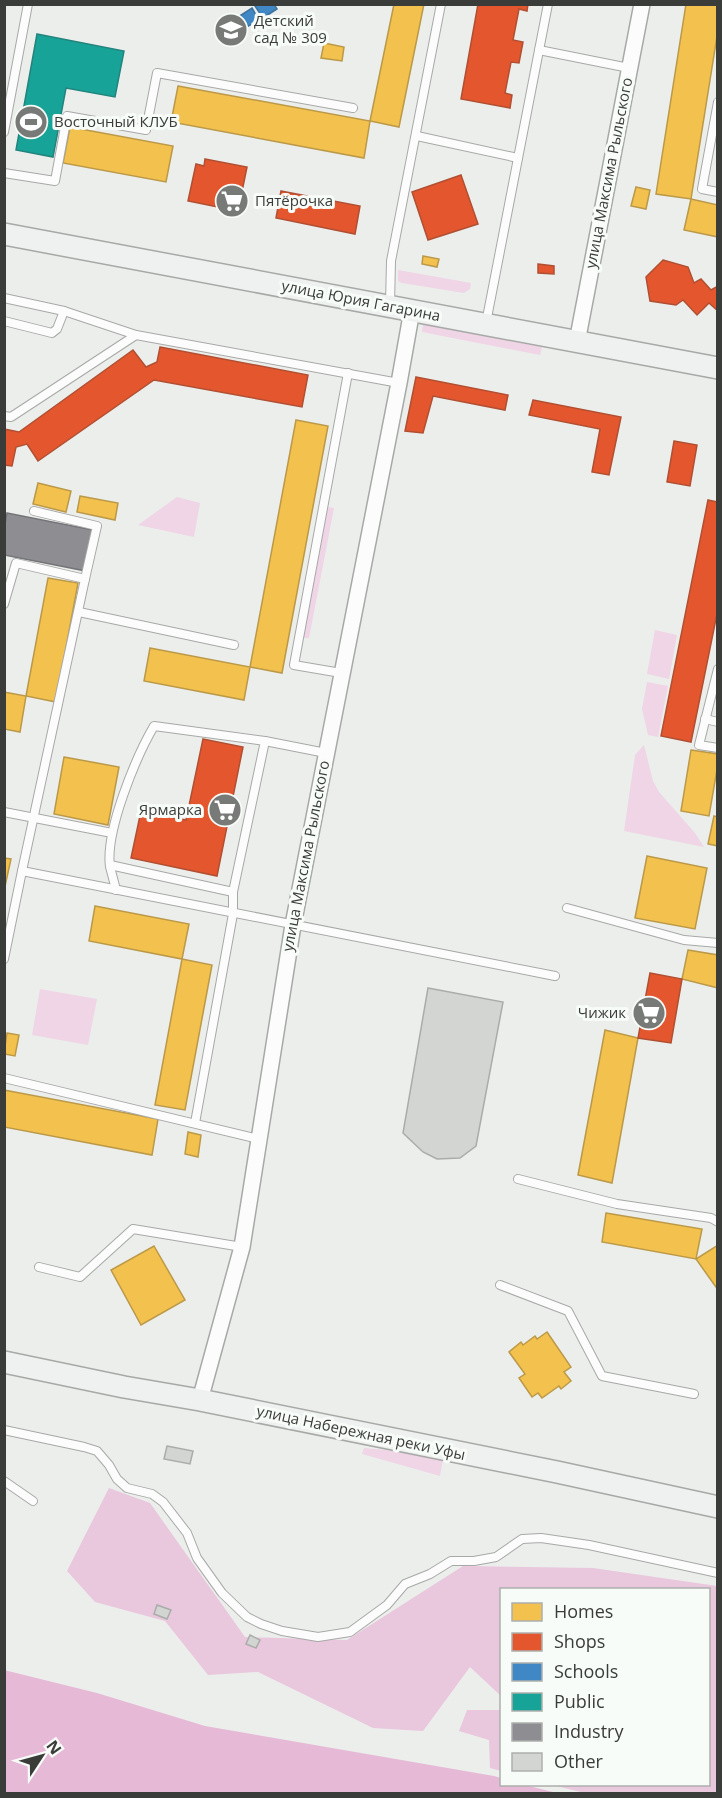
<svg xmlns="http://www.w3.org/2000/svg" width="722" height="1798" viewBox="0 0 722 1798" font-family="'Open Sans',sans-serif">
<rect width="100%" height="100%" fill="#eceeec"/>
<!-- green -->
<g fill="#efd5e5">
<path d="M398,270L471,283L470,289L464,293L402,283L398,281Z"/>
<path d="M423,324L542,347L540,355L422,332Z"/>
<path d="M177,497L200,503L194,537L138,525Z"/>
<path d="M328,507L334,508L309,638H303Z"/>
<path d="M655,630L677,635L669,679L647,674Z"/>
<path d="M647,682L668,686L658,737L648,735L642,709Z"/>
<path d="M644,745L653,781L659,792L695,833L704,847L624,831L635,755Z"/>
<path d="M40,989L97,999L88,1045L32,1035Z"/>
<path d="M364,1448L397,1451L443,1459L440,1476L362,1454Z"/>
</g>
<!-- forest -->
<g fill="#e9c7dd">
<path d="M109,1488L150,1503L245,1637L347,1640L463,1566L593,1568L717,1586V1793L589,1794L552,1785L708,1784V1590H502L501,1696L470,1667L423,1731L373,1728L258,1672L208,1675L165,1621L95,1602L67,1571Z"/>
<path d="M467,1710H501V1771L490,1768L489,1740L459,1731Z"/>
</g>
<!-- water -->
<path fill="#e6bad6" d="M4,1670L97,1693L205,1726L494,1776L501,1778L502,1784L525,1785L557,1793H5Z"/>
<!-- homes -->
<g fill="#f2c14e" stroke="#bb9948" stroke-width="1.5">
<path d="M394,4H424L399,127L370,121Z"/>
<path d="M686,4H718V30L691,199L656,194Z"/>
<path d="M324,43L344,47L342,61L321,58Z"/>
<path d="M178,86L370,121L364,158L171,122Z"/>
<path d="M70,127L173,146L166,182L63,163Z"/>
<path d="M636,187L650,190L646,209L631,206Z"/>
<path d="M691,199L718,205V237L684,230Z"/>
<path d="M423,256L439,259L437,267L422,264Z"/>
<path d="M296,420L328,426L282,673L250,667Z"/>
<path d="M38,483L71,491L66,512L33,504Z"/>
<path d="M80,496L118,503L115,520L77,512Z"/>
<path d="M48,578L78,583L56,702L26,696Z"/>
<path d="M150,648L250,667L244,700L144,681Z"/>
<path d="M4,692L26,696L20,732L4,729Z"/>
<path d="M691,750L718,754V764L709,816L681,811Z"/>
<path d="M64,757L119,767L108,825L54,814Z"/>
<path d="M714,816L718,817V846L708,844Z"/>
<path d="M647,856L707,868L695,929L635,918Z"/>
<path d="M4,858L11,859L4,891Z"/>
<path d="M95,906L189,924L182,959L89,941Z"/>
<path d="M688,950L718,955V988L682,979Z"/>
<path d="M182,959L212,965L185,1110L155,1105Z"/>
<path d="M605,1030L638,1038L612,1183L578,1175Z"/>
<path d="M7,1033L19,1035L15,1056L4,1054Z"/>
<path d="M4,1090L158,1119L152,1155L4,1127Z"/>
<path d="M188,1132L201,1135L198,1157L185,1154Z"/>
<path d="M606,1213L702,1229L696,1259L602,1242Z"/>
<path d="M718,1245V1290L696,1259Z"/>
<path d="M154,1246L185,1300L141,1325L111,1270Z"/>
<path d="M547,1332L571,1367L564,1372L571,1381L561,1389L559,1386L542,1398L538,1393L532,1397L519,1378L525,1374L509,1352L521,1342L523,1345L535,1336L537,1339Z"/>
</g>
<!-- shops -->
<g fill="#e4572e" stroke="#b14f32" stroke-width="1.5">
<path d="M478,4H528L527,11L519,9L513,40L523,42L519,63L511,62L505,93L512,95L510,108L461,99Z"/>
<path d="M205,159L247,167L238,211L188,201L196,164L204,166Z"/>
<path d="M461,175L478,224L428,240L412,192Z"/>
<path d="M281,191L360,206L355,234L276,218Z"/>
<path d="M663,260L688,267L694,283L701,279L711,290L718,286V311L709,303L697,315L683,300L676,305L650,301L646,277Z"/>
<path d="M538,264L554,266V274L538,273Z"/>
<path d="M160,347L308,375L302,407L154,380L38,461L27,444L16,447L12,466L4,465V429L19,432L133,350L146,367L157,362Z"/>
<path d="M416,377L508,395L505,410L433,396L423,433L405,431Z"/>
<path d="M533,400L621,417L609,475L592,472L600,429L529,415Z"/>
<path d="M674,441L697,445L690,486L667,482Z"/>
<path d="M708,500L718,502V609L691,742L661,736Z"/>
<path d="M203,739L243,747L217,876L131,858L141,811L186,820Z"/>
<path d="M650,973L682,979L671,1043L638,1038Z"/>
</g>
<!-- schools -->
<g fill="#3f88c5" stroke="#3e719b" stroke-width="1.5">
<path d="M257,4H274L277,9L263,18L255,6Z"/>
<path d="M252,8L259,20L245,28L238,17Z"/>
</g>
<!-- public -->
<path fill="#17a398" stroke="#22847c" stroke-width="1.5" d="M37,34L124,51L115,97L66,88L53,157L16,150Z"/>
<!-- industry -->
<path fill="#8d8d92" stroke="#747578" stroke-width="1.5" d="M7,513L93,530L86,571L4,555V529Z"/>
<!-- building -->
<g fill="#d3d5d3" stroke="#aaacaa" stroke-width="1.5">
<path d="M428,988L503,1002L476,1146L460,1158L437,1159L423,1152L403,1133Z"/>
<path d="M167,1446L193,1451L190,1464L164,1459Z"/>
<path d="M157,1605L171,1610L167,1619L154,1614Z"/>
<path d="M250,1635L260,1640L256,1648L246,1644Z"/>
</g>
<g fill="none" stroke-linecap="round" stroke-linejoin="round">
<defs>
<g id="lane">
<path d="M539,50L629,68"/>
<path d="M718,102L702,189L718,192"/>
<path d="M4,132L28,4"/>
<path d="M417,136L518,158"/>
<path d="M4,173L55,181L67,116L146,130L157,73L353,108"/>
<path d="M4,298L64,311L136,335"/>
<path d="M390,304L391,261L441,4"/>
<path d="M4,321L52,333L57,329L64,311"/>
<path d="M486,323L548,4"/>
<path d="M4,416L11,417L136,335L399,383"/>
<path d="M34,511L97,526L85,579"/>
<path d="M4,604L16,563L85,579L22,871L555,976"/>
<path d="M79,612L234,645"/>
<path d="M718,669L699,745L718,748"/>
<path d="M341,673L294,665L348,373"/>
<path d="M705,719L718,722"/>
<path d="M4,812L112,833"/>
<path d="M110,865L233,892"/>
<path d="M116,890C114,882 112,874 110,867C105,831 136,757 154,726L265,741L326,753"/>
<path d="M567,908L684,940L718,943"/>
<path d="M4,959L22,871"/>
<path d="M4,1078L259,1139"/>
<path d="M195,1123L233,914V892L265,741"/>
<path d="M518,1179L617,1204L711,1218L718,1222"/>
<path d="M39,1267L80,1277L133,1229L242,1247"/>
<path d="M500,1285L568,1311L602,1376L694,1394"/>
<path d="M4,1430L84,1447L97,1451L109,1465L117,1479L127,1488L152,1494L163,1502L187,1533L197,1558L222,1593L247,1617L261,1624L282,1631L318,1637L350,1632L387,1605L405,1584L430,1574L451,1561H474L496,1557L522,1539L541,1538L589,1545L718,1573"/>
<path d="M4,1481L33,1501"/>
</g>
<g id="street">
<path d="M577,342L642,4"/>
<path d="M200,1400L242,1247L293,925L399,383L412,310"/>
</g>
<g id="secondary">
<path d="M4,234L718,368"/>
<path d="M4,1362L124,1387L200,1400L557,1472L718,1507"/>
</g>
</defs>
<!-- lane casing -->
<use href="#lane" stroke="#a7a9a7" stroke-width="10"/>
<!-- street casing -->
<use href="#street" stroke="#a7a9a7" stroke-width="18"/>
<!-- secondary casing -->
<use href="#secondary" stroke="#a7a9a7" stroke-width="24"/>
<!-- lane -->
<use href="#lane" stroke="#fcfcfc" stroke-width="8"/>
<!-- street -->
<use href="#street" stroke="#fcfcfc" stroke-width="15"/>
<!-- secondary -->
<use href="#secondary" stroke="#eef1ef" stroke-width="21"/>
</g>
<!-- icons -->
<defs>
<symbol id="school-disc" viewBox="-11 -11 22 22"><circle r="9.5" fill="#787a78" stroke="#f8fcf8"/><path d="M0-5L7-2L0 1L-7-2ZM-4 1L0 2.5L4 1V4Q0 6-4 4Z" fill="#fff"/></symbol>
<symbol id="stadium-disc" viewBox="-11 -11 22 22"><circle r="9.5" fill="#787a78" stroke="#f8fcf8"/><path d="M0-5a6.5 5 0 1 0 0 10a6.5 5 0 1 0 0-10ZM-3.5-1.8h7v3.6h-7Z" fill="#fff"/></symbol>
<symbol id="supermarket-disc" viewBox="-11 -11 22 22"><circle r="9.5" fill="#787a78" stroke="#f8fcf8"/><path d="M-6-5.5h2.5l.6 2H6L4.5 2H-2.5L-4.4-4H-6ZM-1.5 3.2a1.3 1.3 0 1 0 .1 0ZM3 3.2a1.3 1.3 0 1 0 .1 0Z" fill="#fff"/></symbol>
</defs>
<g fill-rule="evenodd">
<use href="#school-disc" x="212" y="11" width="38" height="38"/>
<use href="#stadium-disc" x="12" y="103" width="38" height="38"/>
<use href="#supermarket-disc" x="213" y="182" width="38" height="38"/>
<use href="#supermarket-disc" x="206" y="791" width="38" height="38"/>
<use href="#supermarket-disc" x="630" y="994" width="38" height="38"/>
</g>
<g text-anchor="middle" stroke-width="6" stroke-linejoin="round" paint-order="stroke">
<!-- poi labels -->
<g font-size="15" fill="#3a3c3a" stroke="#f8fcf8" text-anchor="start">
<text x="254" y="26">Детский<tspan x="254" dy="17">сад № 309</tspan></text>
<text x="54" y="127">Восточный КЛУБ</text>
<text x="255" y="206">Пятёрочка</text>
<text x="202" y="815" text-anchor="end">Ярмарка</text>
<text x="626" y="1018" text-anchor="end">Чижик</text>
</g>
<!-- street labels -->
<g font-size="15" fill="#3a3c3a" stroke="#f8fcf8">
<text transform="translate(609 173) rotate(-79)" y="5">улица Максима Рыльского</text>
<text transform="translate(361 301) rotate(11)" y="5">улица Юрия Гагарина</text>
<text transform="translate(306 856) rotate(-79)" y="5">улица Максима Рыльского</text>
<text transform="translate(361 1433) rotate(12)" y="5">улица Набережная реки Уфы</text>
</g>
</g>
<!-- border -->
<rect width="722" height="1798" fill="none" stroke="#3a3c3a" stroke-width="12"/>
<!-- legend -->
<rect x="500" y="1588" width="210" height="198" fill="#f8fcf8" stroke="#acafac" stroke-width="1.5"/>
<rect x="512" y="1603" width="30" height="18" fill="#f2c14e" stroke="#acafac" stroke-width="1.5"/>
<text x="554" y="1618" font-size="18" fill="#3a3c3a">Homes</text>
<rect x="512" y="1633" width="30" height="18" fill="#e4572e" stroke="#acafac" stroke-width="1.5"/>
<text x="554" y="1648" font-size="18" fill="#3a3c3a">Shops</text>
<rect x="512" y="1663" width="30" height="18" fill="#3f88c5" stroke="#acafac" stroke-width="1.5"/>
<text x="554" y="1678" font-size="18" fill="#3a3c3a">Schools</text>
<rect x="512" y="1693" width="30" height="18" fill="#17a398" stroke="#acafac" stroke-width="1.5"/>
<text x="554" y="1708" font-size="18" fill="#3a3c3a">Public</text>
<rect x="512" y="1723" width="30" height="18" fill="#8d8d92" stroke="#acafac" stroke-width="1.5"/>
<text x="554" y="1738" font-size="18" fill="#3a3c3a">Industry</text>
<rect x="512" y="1753" width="30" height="18" fill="#d3d5d3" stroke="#acafac" stroke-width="1.5"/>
<text x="554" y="1768" font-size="18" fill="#3a3c3a">Other</text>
<!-- north arrow -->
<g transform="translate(42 1756) rotate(54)" stroke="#f8fcf8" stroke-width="4.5" paint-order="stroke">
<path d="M0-4.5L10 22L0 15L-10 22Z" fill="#3a3c3a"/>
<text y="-9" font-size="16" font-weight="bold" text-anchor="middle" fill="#3a3c3a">N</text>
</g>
</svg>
